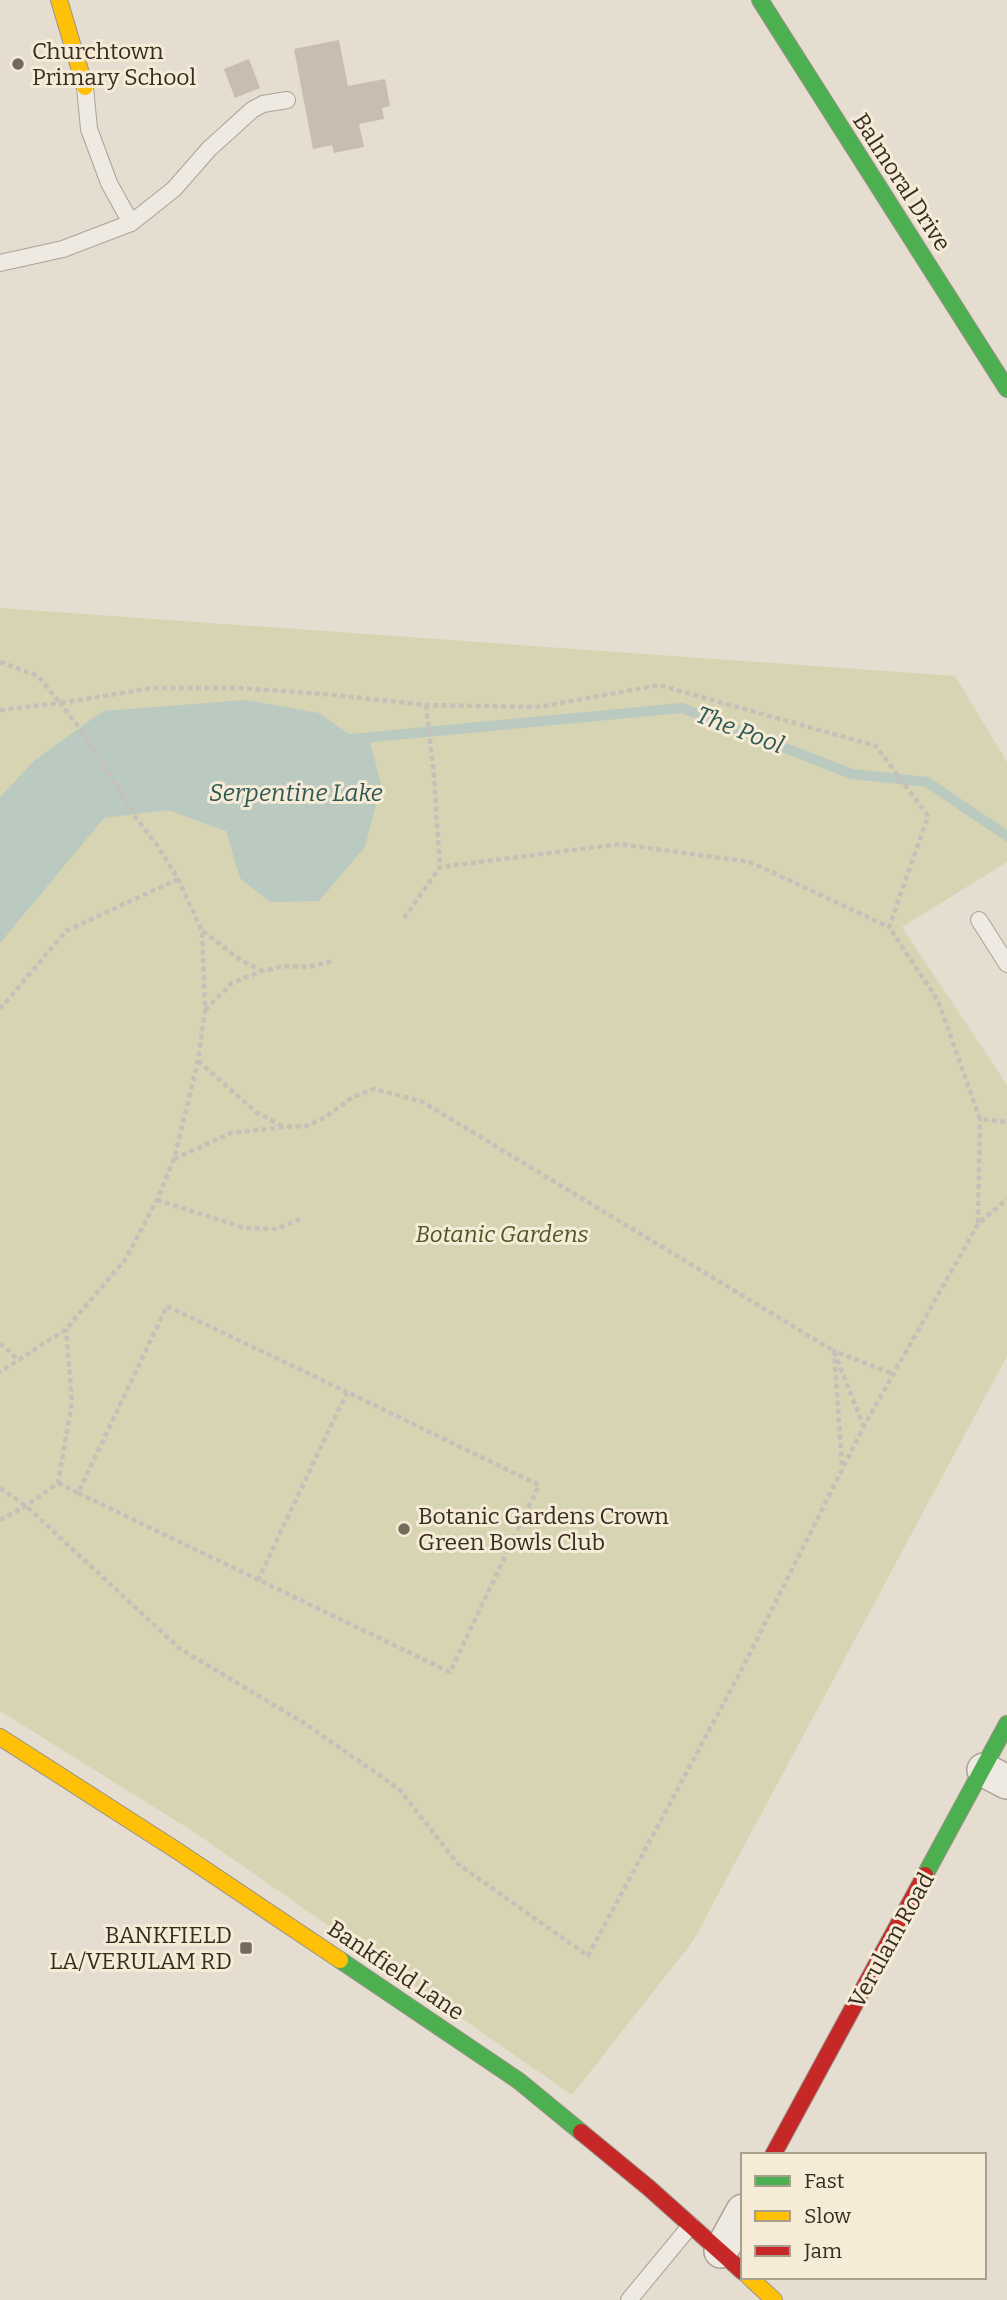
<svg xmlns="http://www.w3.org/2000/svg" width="1007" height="2300" viewBox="0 0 1007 2300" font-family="Bitter,serif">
<rect width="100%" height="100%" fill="#e5ddcf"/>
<!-- green -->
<path fill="#d6d4b2" d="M0,608L955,676L1007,762V862L902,927L1007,1085V1356L693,1941L572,2095L194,1832L0,1711Z"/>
<!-- water -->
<path fill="#bacac0" d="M245,700L319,713L362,743L369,738L381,785L365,847L319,901L270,902L240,878L226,831L168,810L104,818L0,943V797L35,760L103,711Z"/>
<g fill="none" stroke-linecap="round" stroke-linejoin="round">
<!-- stream -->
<path stroke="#bacac0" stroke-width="10" d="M341,740L682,708L852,774L927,782L1007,836"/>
</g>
<!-- building -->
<g fill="#c9bcb0">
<path d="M339,40L348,86L385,79L390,106L382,108L384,119L359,124L364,147L334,153L332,145L313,149L294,49Z"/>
<path d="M249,59L260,88L235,98L224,69Z"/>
</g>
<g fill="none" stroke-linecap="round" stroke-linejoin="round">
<defs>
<g id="lane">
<path d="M85,87L89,129L109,183L131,223"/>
<path d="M0,263L63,249L131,223L174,189L209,149L252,110L263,104L287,100"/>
<path d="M979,920L1007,964"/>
<path d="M629,2300L691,2225"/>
</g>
<g id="street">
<path d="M984,1770L1007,1782"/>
<path d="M721,2251L743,2211"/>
</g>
<g id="fast">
<path d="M760,0L1007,389"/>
<path d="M925,1875L1007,1724"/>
<path d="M340,1960L519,2081L581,2132"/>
</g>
<g id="slow">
<path d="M59,0L85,87"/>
<path d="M0,1737L179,1852L340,1960"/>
<path d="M749,2277L774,2300"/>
</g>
<g id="jam">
<path d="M581,2132L649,2188L743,2272"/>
<path d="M773,2155L925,1875"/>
</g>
</defs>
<!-- lane casing -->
<use href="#lane" stroke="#aaa298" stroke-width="18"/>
<!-- street casing -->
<use href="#street" stroke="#aaa298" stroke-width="36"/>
<!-- fast casing -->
<use href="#fast" stroke="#9a9288" stroke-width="18"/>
<!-- slow casing -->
<use href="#slow" stroke="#9a9288" stroke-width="18"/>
<!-- jam casing -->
<use href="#jam" stroke="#9a9288" stroke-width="18"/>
<!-- path -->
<g stroke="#c6c0b8" stroke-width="4.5" stroke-dasharray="5 3.5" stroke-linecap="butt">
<path d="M0,662L38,676L60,703L153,688H239L324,694L426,705L539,707L659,685L876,746L928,816L889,927L938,1001L980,1119L1007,1122"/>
<path d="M426,705L434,777L440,867"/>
<path d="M0,710L60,703L81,730L136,818L157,845L178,879L202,931L205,1010L198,1061L174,1159L157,1200L125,1260L66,1329L0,1372"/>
<path d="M404,918L440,867L620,844L750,862L889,927"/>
<path d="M203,931L242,961L262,971"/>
<path d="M0,1009L66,931L178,879"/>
<path d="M205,1010L232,983L262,971L283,966L308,967L333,961"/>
<path d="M198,1061L256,1112L282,1126"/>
<path d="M174,1159L231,1133L283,1127L306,1126L324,1118L353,1097L374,1089L421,1101L834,1351L863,1425"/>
<path d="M157,1200L245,1228L276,1229L303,1218"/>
<path d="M978,1223L980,1119"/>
<path d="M0,1343L19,1361"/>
<path d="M842,1465L834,1351L893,1374"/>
<path d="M58,1483L78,1493L167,1306L347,1392"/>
<path d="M0,1488L26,1506L179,1648L304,1723L399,1789L458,1864L588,1956L741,1671L864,1426L978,1224L1007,1199"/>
<path d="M78,1493L450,1672L539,1485L347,1392L258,1580"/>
<path d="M0,1520L26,1506L58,1483L72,1402L66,1329"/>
</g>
<!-- lane -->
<use href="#lane" stroke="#eee9e1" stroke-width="16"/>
<!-- street -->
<use href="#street" stroke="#eee9e1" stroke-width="33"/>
<!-- fast -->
<use href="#fast" stroke="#4caf50" stroke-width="16"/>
<!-- slow -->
<use href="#slow" stroke="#ffc107" stroke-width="16"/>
<!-- jam -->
<use href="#jam" stroke="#c62828" stroke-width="16"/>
</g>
<!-- markers -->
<g fill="#76695d" stroke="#f5ebd6" stroke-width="2.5">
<circle cx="18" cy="64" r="7"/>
<circle cx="404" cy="1529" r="7"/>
<rect x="239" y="1941" width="14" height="14" rx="3.5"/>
</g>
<g text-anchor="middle" stroke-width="6" stroke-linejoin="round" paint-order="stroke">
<!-- poi labels -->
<g font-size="23" fill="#3a2b20" stroke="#f5ebd6" text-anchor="start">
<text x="32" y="59">Churchtown<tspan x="32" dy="26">Primary School</tspan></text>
<text x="418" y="1524">Botanic Gardens Crown<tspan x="418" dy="26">Green Bowls Club</tspan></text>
<text x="232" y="1943" text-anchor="end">BANKFIELD<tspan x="232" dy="26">LA/VERULAM RD</tspan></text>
</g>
<!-- street labels -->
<g font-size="23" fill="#3a2b20" stroke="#f5ebd6">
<text transform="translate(902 182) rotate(57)" y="8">Balmoral Drive</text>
<text transform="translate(891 1940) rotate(-61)" y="8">Verulam Road</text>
<text transform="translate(396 1970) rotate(34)" y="8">Bankfield Lane</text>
</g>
<!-- park labels -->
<g font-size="23" font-style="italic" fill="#4c5626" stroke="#f5ebd6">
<text x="502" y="1242">Botanic Gardens</text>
</g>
<!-- water labels -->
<g font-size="24" font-style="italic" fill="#2f5954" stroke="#f5ebd6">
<text transform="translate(740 730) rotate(21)" y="8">The Pool</text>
<text x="296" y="801">Serpentine Lake</text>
</g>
</g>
<!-- legend -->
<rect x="741" y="2153" width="245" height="126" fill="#f5ebd6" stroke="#aa9e8d" stroke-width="2"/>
<rect x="755" y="2176" width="35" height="10" fill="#4caf50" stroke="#aa9e8d" stroke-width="2"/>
<text x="804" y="2188" font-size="21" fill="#3a2b20">Fast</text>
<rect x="755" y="2211" width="35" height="10" fill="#ffc107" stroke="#aa9e8d" stroke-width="2"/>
<text x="804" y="2223" font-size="21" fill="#3a2b20">Slow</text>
<rect x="755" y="2246" width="35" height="10" fill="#c62828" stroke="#aa9e8d" stroke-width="2"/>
<text x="804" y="2258" font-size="21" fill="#3a2b20">Jam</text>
</svg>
